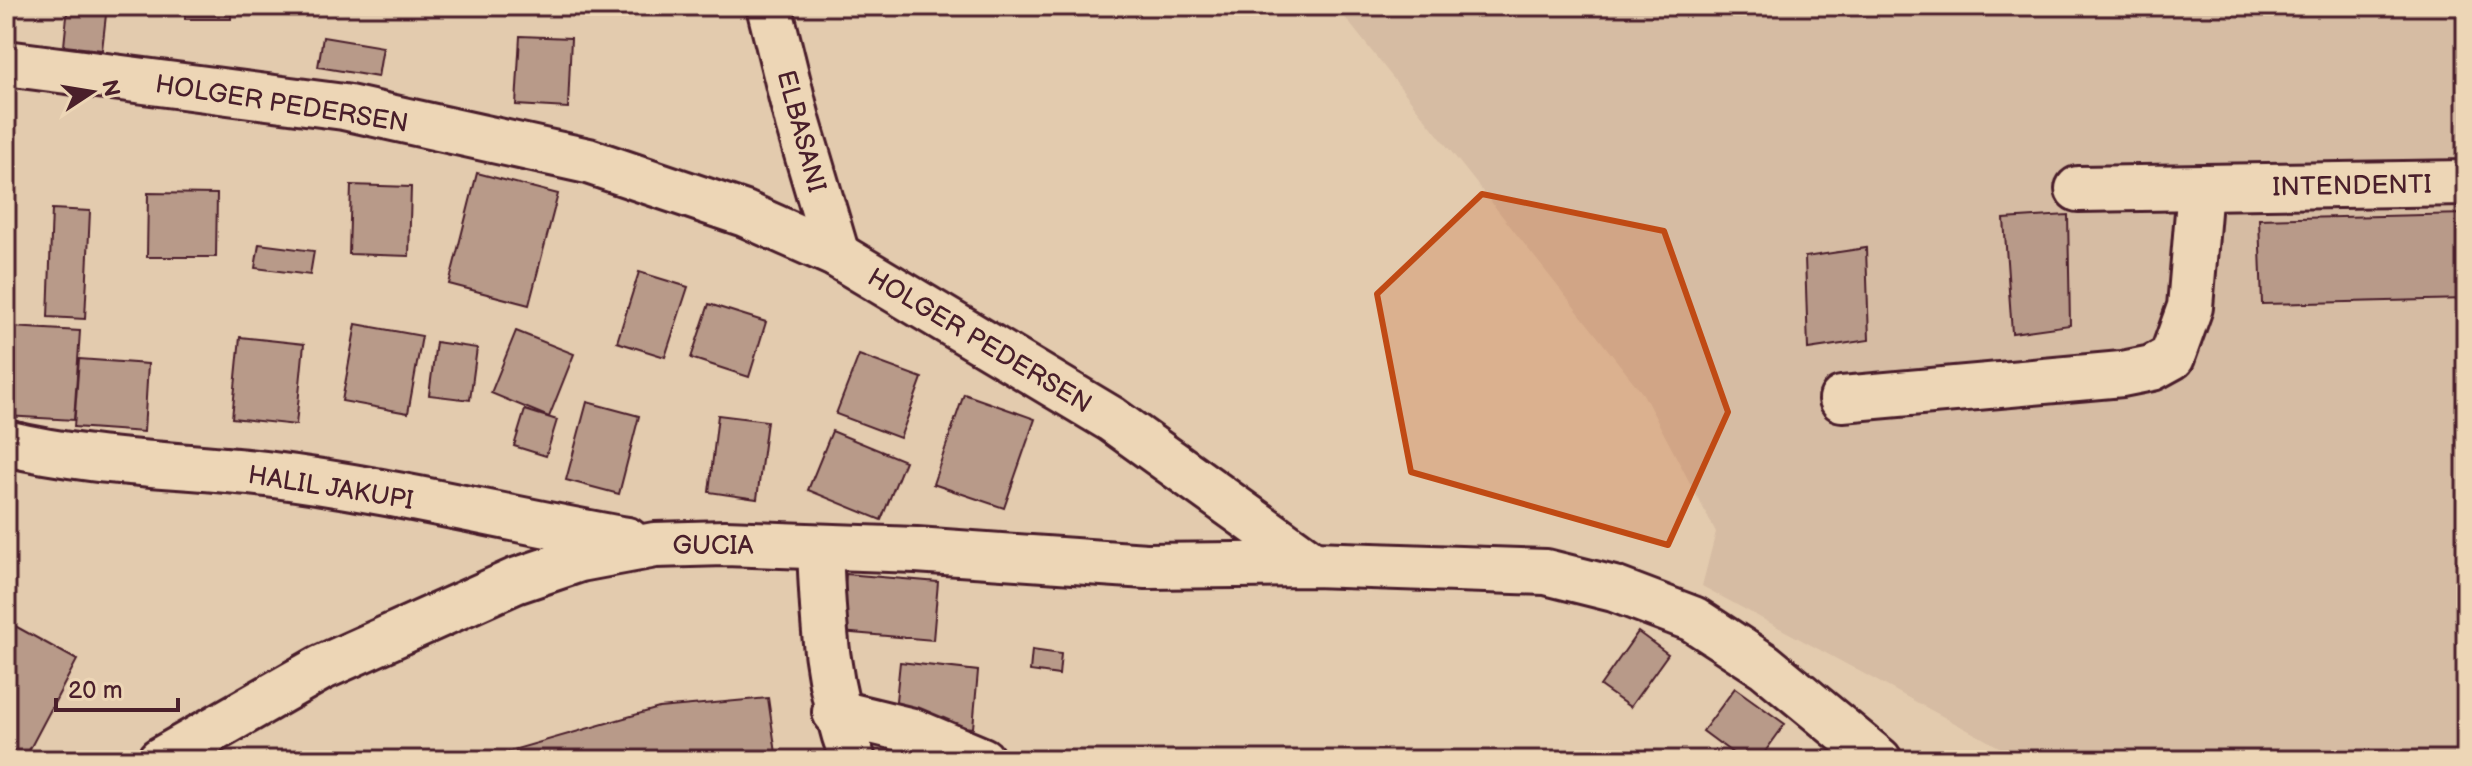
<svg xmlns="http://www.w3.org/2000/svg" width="2472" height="766" viewBox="0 0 2472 766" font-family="'Balsamiq Sans',sans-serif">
<rect width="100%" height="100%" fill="#e3cbae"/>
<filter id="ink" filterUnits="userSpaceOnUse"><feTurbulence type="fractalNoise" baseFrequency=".0125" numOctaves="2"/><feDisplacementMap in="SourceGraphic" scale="16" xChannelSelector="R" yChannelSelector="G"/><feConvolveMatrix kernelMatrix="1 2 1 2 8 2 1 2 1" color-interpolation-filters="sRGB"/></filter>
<g filter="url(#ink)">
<!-- built -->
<path fill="#d6bca3" d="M1336,6H2466V760H2023L1702,586L1716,532L1643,394Z"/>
<!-- building -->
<g fill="#b89a89" stroke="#4a1f2b" stroke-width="2">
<path d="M68,6H107L102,50L64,46Z"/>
<rect x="185" y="6" width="46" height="13"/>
<path d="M596,6H631V12L597,15Z"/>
<path d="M520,36L571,38L568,108L516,105Z"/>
<path d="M323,37L383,47L378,77L318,67Z"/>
<path d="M477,173L558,194L529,305L449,284Z"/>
<path d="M351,185L411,187L409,256L349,254Z"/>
<path d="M148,193L217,194L216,257H147Z"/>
<path d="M52,209L90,211L85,319L48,317Z"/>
<path d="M2466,214V299L2262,304L2259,219Z"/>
<path d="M2068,215L2070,325L2012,333L2004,219Z"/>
<path d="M259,244L314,251L310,275L255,268Z"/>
<path d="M1866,248L1869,340L1808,349L1805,257Z"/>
<path d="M639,272L688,287L665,357L617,342Z"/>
<path d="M709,304L766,322L749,377L691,358Z"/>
<path d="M356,324L422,336L408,413L342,401Z"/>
<path d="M11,327L80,331L74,420L6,416Z"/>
<path d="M516,331L574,354L549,417L491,393Z"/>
<path d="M240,337L304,344L296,425L232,418Z"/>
<path d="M436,342L477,348L470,400L429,395Z"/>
<path d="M859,355L922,378L900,438L836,414Z"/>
<path d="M79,359L148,364L144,432L74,427Z"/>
<path d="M964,394L1035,419L1004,508L933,484Z"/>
<path d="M587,402L639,416L619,494L566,480Z"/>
<path d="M525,410L557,420L546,456L514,446Z"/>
<path d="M718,415L767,421L757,499L709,492Z"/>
<path d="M832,431L905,461L881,520L808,490Z"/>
<path d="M846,574L938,582L933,640L841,632Z"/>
<path d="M6,621L77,660L24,760H6Z"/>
<path d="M1638,632L1668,654L1630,707L1600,686Z"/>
<path d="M1032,650L1061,654L1059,675L1030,671Z"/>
<path d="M900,662L978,671L973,728L894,720Z"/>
<path d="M1735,688L1785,724L1759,760H1742L1703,731Z"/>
<path d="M768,698L777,760H478L659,708Z"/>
</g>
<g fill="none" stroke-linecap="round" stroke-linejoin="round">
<defs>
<g id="minor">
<path d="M769,6L798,123L837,255"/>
<path d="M6,63L344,107L588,161L745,214L837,255L1111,419L1313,564"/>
<path d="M2078,189L2466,183"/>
<path d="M1842,399L2122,374L2152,368L2172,357L2190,307L2200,188"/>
<path d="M6,443C92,464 179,464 266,474C388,489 507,519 627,540"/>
<path d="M820,548C823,625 826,687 853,760"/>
<path d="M835,712L913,731L982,760"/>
<path d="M160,760L321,668L515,581L580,559L655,545L725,543L916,550L1146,566L1313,564L1546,572L1614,589L1693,619L1765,666L1879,760"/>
</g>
</defs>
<!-- minor casing -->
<use href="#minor" stroke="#4a1f2b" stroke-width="50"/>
<!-- minor -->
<use href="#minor" stroke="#edd6b6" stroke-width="44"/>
</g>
</g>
<!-- marked area -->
<path fill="#c04a14" fill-opacity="0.2" stroke="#c04a14" stroke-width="6" stroke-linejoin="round" d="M1482,194L1664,231L1728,412L1668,545L1411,472L1377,294Z"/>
<g text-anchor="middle" stroke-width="6" stroke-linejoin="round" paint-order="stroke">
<!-- street labels -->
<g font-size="26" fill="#4a1f2b" stroke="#edd6b6">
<text transform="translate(282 103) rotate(9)" y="9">HOLGER PEDERSEN</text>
<text transform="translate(802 131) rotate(75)" y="9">ELBASANI</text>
<text transform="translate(2352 185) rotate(-1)" y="9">INTENDENTI</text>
<text transform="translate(980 340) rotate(31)" y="9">HOLGER PEDERSEN</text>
<text transform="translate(331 487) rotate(9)" y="9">HALIL JAKUPI</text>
<text x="713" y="554">GUCIA</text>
</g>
</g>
<!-- margin -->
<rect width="2472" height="766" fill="none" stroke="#edd6b6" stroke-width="32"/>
<rect x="16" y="16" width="2440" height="734" fill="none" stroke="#4a1f2b" stroke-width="3" filter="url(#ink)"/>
<!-- north arrow -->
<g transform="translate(92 92) rotate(78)" stroke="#edd6b6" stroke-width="6" paint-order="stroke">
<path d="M0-6L14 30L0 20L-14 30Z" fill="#4a1f2b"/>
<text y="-12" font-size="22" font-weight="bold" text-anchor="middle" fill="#4a1f2b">N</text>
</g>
<!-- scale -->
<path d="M56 698v12h122v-12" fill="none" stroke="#4a1f2b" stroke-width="4"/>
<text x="68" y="698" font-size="24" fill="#4a1f2b" stroke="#edd6b6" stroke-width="6" paint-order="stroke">20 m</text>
</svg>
